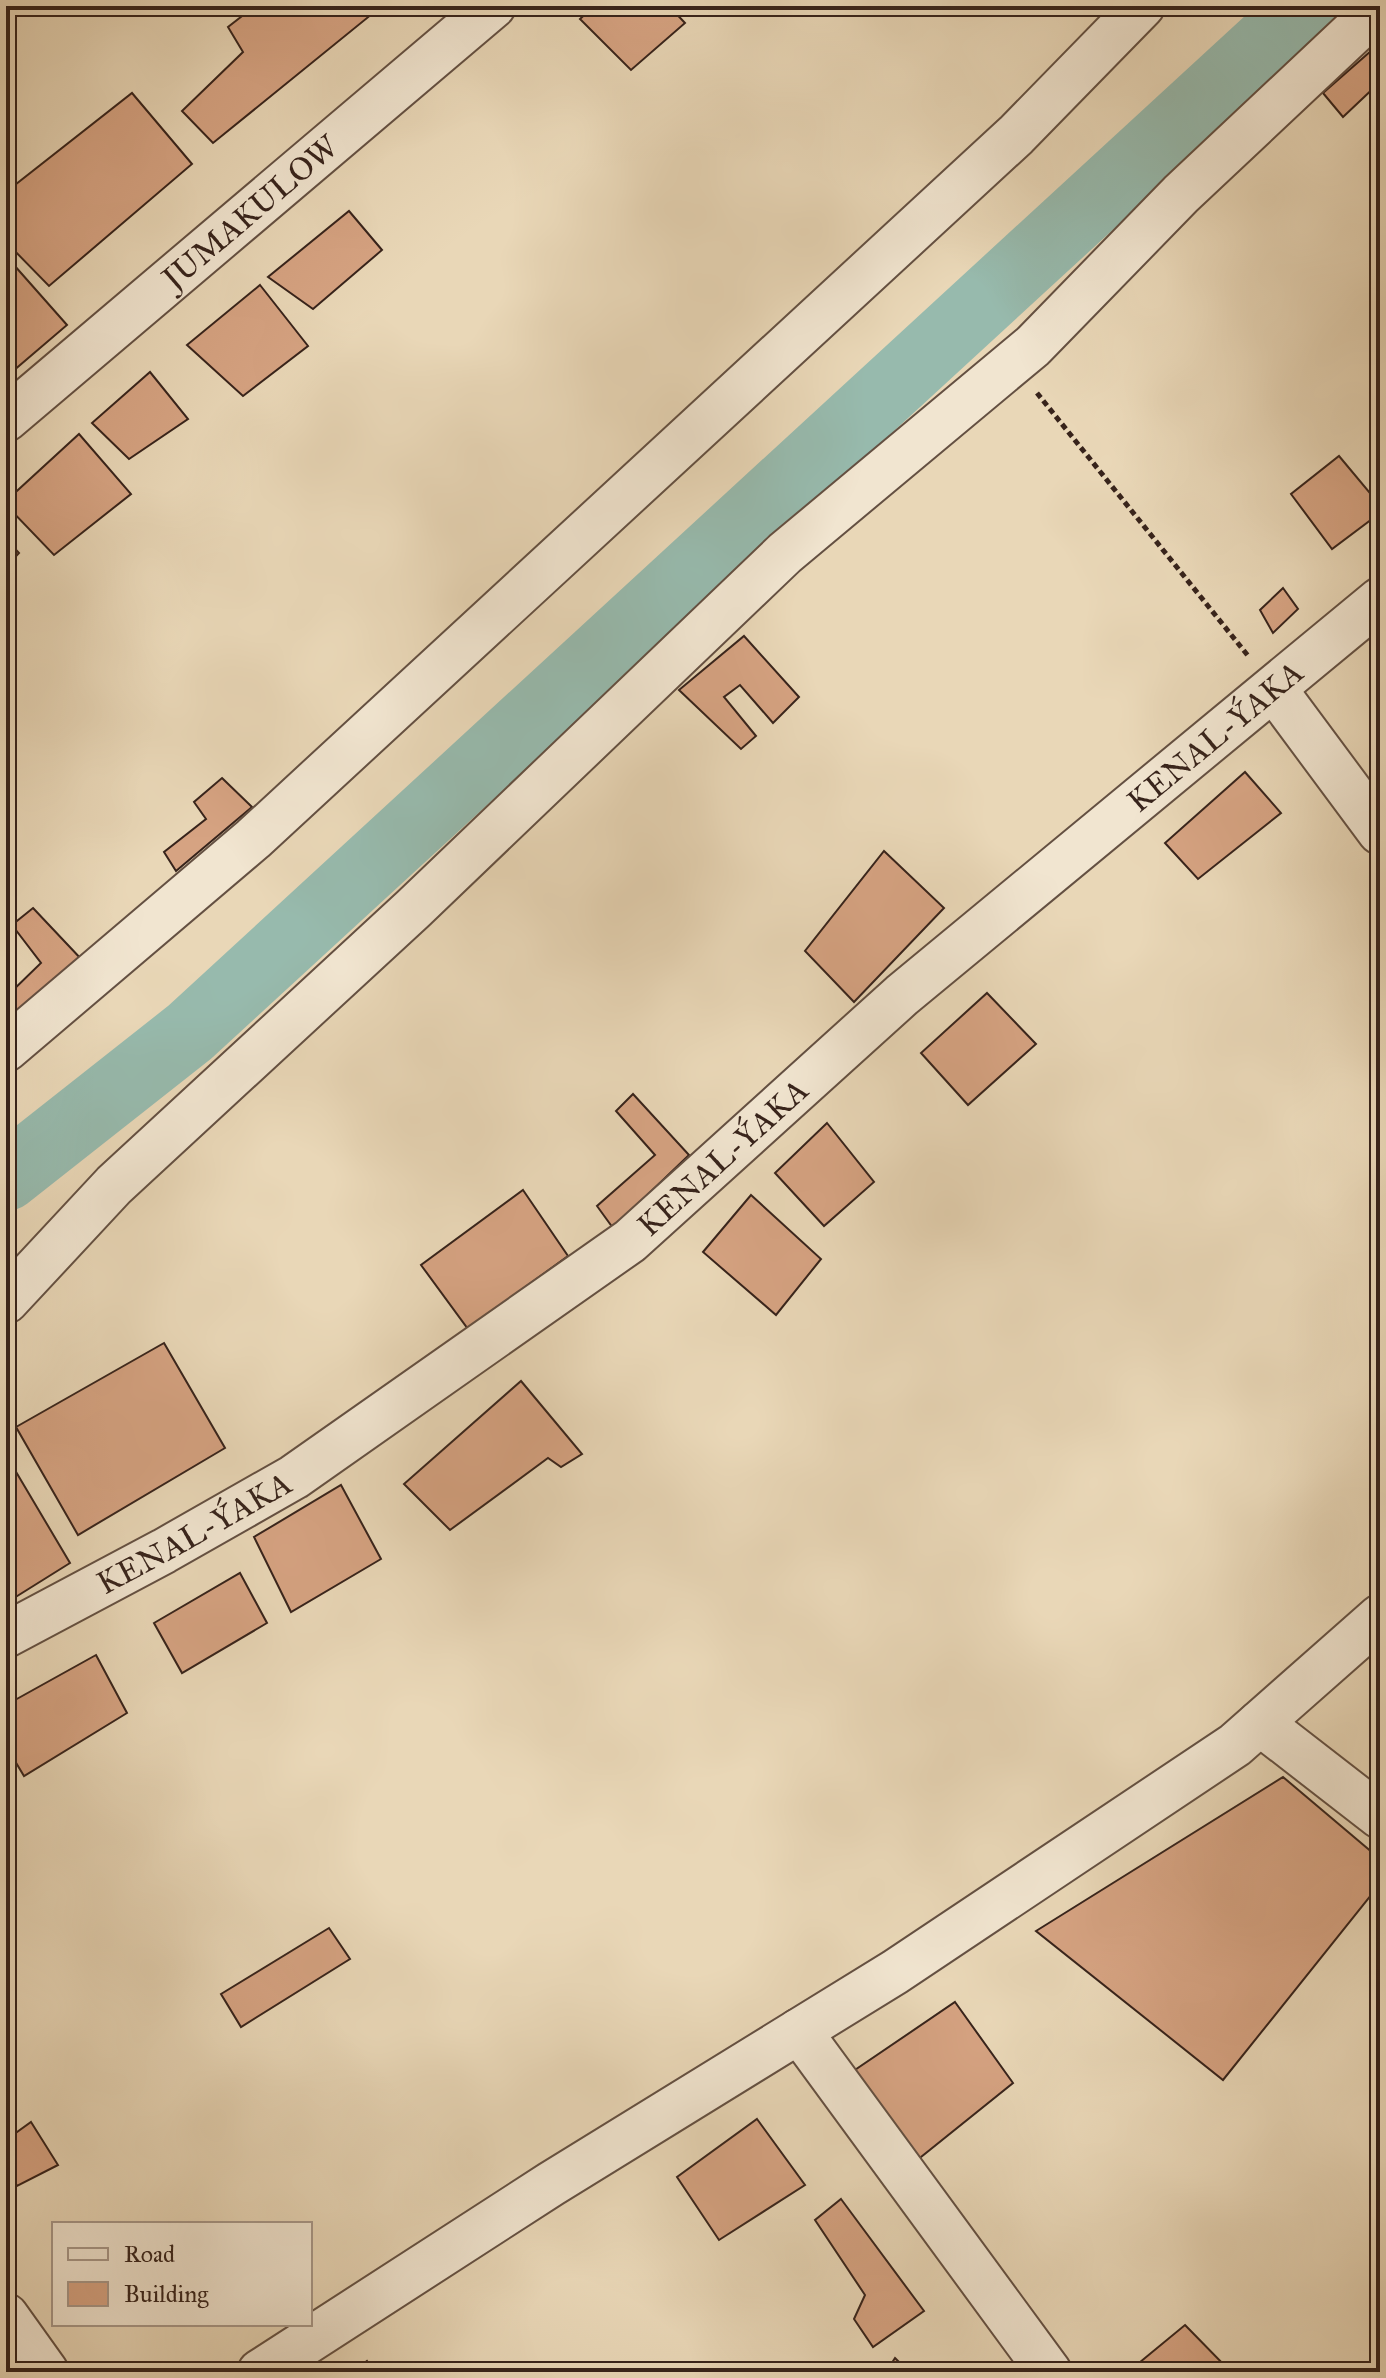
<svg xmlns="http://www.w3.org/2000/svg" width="1386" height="2378" viewBox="0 0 1386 2378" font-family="'IM FELL Great Primer',serif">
<rect width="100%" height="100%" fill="#e9d7b7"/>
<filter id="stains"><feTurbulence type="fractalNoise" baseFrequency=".0025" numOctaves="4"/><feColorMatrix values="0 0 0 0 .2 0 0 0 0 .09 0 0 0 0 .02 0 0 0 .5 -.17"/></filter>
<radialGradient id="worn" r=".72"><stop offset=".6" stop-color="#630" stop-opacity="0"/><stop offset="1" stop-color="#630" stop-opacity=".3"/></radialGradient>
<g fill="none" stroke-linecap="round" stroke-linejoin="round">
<!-- river -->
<path stroke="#97baad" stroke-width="68" d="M6,1177L190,1032L1306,6"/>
</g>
<!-- building -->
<g fill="#d6a382" stroke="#37231b" stroke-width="2">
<path d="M255,6H365L372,14L213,143L182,111L243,52L228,27Z"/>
<path d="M594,6H669L685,23L631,70L580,19Z"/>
<path d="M1380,43V82L1343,117L1323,93Z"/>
<path d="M132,93L192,164L49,286L6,242V192Z"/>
<path d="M349,211L382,250L313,309L268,277Z"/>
<path d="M6,256L67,325L6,377Z"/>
<path d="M260,285L308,346L243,396L187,345Z"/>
<path d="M150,372L188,419L129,459L92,423Z"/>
<path d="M79,434L131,494L54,555L6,505V501Z"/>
<path d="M1339,456L1380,505V513L1332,549L1291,494Z"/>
<path d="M6,539L19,553L6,567Z"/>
<path d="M1283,588L1298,609L1273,633L1260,610Z"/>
<path d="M744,636L799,697L773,723L740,685L724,697L756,736L741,749L679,690Z"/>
<path d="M1245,772L1281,813L1198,879L1165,843Z"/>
<path d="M222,778L252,807L176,871L164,852L206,819L194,802Z"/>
<path d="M884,851L944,908L854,1002L805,951Z"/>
<path d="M33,908L83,961L6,1023V997L41,963L12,925Z"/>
<path d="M987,993L1036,1044L968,1105L921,1053Z"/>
<path d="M633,1094L689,1155L613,1228L597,1206L655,1155L616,1111Z"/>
<path d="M827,1123L874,1182L824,1226L775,1173Z"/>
<path d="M523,1190L568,1256L468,1329L421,1265Z"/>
<path d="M751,1195L821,1259L776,1315L703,1252Z"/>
<path d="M164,1343L225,1448L78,1535L16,1427Z"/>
<path d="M521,1381L582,1454L561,1467L548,1458L450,1530L404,1484Z"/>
<path d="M9,1460L70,1563L6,1603V1462Z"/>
<path d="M341,1485L381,1559L291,1612L254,1537Z"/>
<path d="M240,1573L267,1623L182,1673L154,1623Z"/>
<path d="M96,1655L127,1713L24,1776L6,1746V1705Z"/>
<path d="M1283,1777L1380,1859V1884L1223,2080L1036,1931Z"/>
<path d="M329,1928L350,1959L241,2027L221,1994Z"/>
<path d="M955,2002L1013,2083L911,2165L849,2074Z"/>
<path d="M757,2119L805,2185L719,2240L677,2177Z"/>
<path d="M31,2122L58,2165L17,2186L6,2165V2140Z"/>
<path d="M841,2199L924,2311L873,2347L854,2319L865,2295L815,2220Z"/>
<path d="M1185,2325L1231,2372H1128Z"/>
<path d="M895,2358L909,2372H886Z"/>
<path d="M367,2361L375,2372H353Z"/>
</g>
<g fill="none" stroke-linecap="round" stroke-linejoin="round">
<defs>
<g id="minor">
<path id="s1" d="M6,419L493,6"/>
<path d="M1274,689L1380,832"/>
<path d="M6,1049L253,839L1016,135L1142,6"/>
<path d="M6,1301L114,1185L413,909L785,553L1033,346L1181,194L1380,7"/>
<path id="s2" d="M6,1635L164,1551L294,1477L630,1241L902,995L1380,600"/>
<path d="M1260,1723L1380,1816"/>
<path d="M799,2031L1049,2372"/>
<path d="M260,2372L551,2184L895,1972L1235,1745L1380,1617"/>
</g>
<path id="tertiary" d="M6,2316L46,2372"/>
</defs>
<!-- minor casing -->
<use href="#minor" stroke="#645042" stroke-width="48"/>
<!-- tertiary casing -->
<use href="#tertiary" stroke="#645042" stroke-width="48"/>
<!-- path -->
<path stroke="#37231b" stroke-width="5" stroke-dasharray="6 4" stroke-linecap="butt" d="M1037,393L1249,657"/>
<!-- minor -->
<use href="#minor" stroke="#f1e5d0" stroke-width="44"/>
<!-- tertiary -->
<use href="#tertiary" stroke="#f1e5d0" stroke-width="44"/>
</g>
<g text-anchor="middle" stroke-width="6" stroke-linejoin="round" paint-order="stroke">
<!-- street labels -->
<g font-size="32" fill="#37231b" stroke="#f1e5d0">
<text dy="11" stroke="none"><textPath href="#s1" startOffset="320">JUMAKULOW</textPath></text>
<text dy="11" stroke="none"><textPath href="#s2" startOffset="1512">KENAL-ÝAKA</textPath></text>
<text dy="11" stroke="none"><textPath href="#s2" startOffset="864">KENAL-ÝAKA</textPath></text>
<text dy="11" stroke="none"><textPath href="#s2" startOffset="214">KENAL-ÝAKA</textPath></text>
</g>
</g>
<!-- margin -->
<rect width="1386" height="2378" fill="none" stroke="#e9d7b7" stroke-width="32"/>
<rect x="8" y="8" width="1370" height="2362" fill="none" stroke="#37231b" stroke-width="4"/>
<rect x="16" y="16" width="1354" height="2346" fill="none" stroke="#37231b" stroke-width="2"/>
<!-- legend -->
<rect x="52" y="2222" width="260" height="104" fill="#f1e5d0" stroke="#a79788" stroke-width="2"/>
<rect x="68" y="2248" width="40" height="12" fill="#f1e5d0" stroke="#a79788" stroke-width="2"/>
<text x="124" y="2262" font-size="24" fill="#37231b">Road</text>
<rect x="68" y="2282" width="40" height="24" fill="#d6a382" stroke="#a79788" stroke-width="2"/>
<text x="124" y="2302" font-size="24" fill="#37231b">Building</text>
<rect width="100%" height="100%" filter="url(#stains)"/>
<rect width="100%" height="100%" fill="url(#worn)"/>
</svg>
